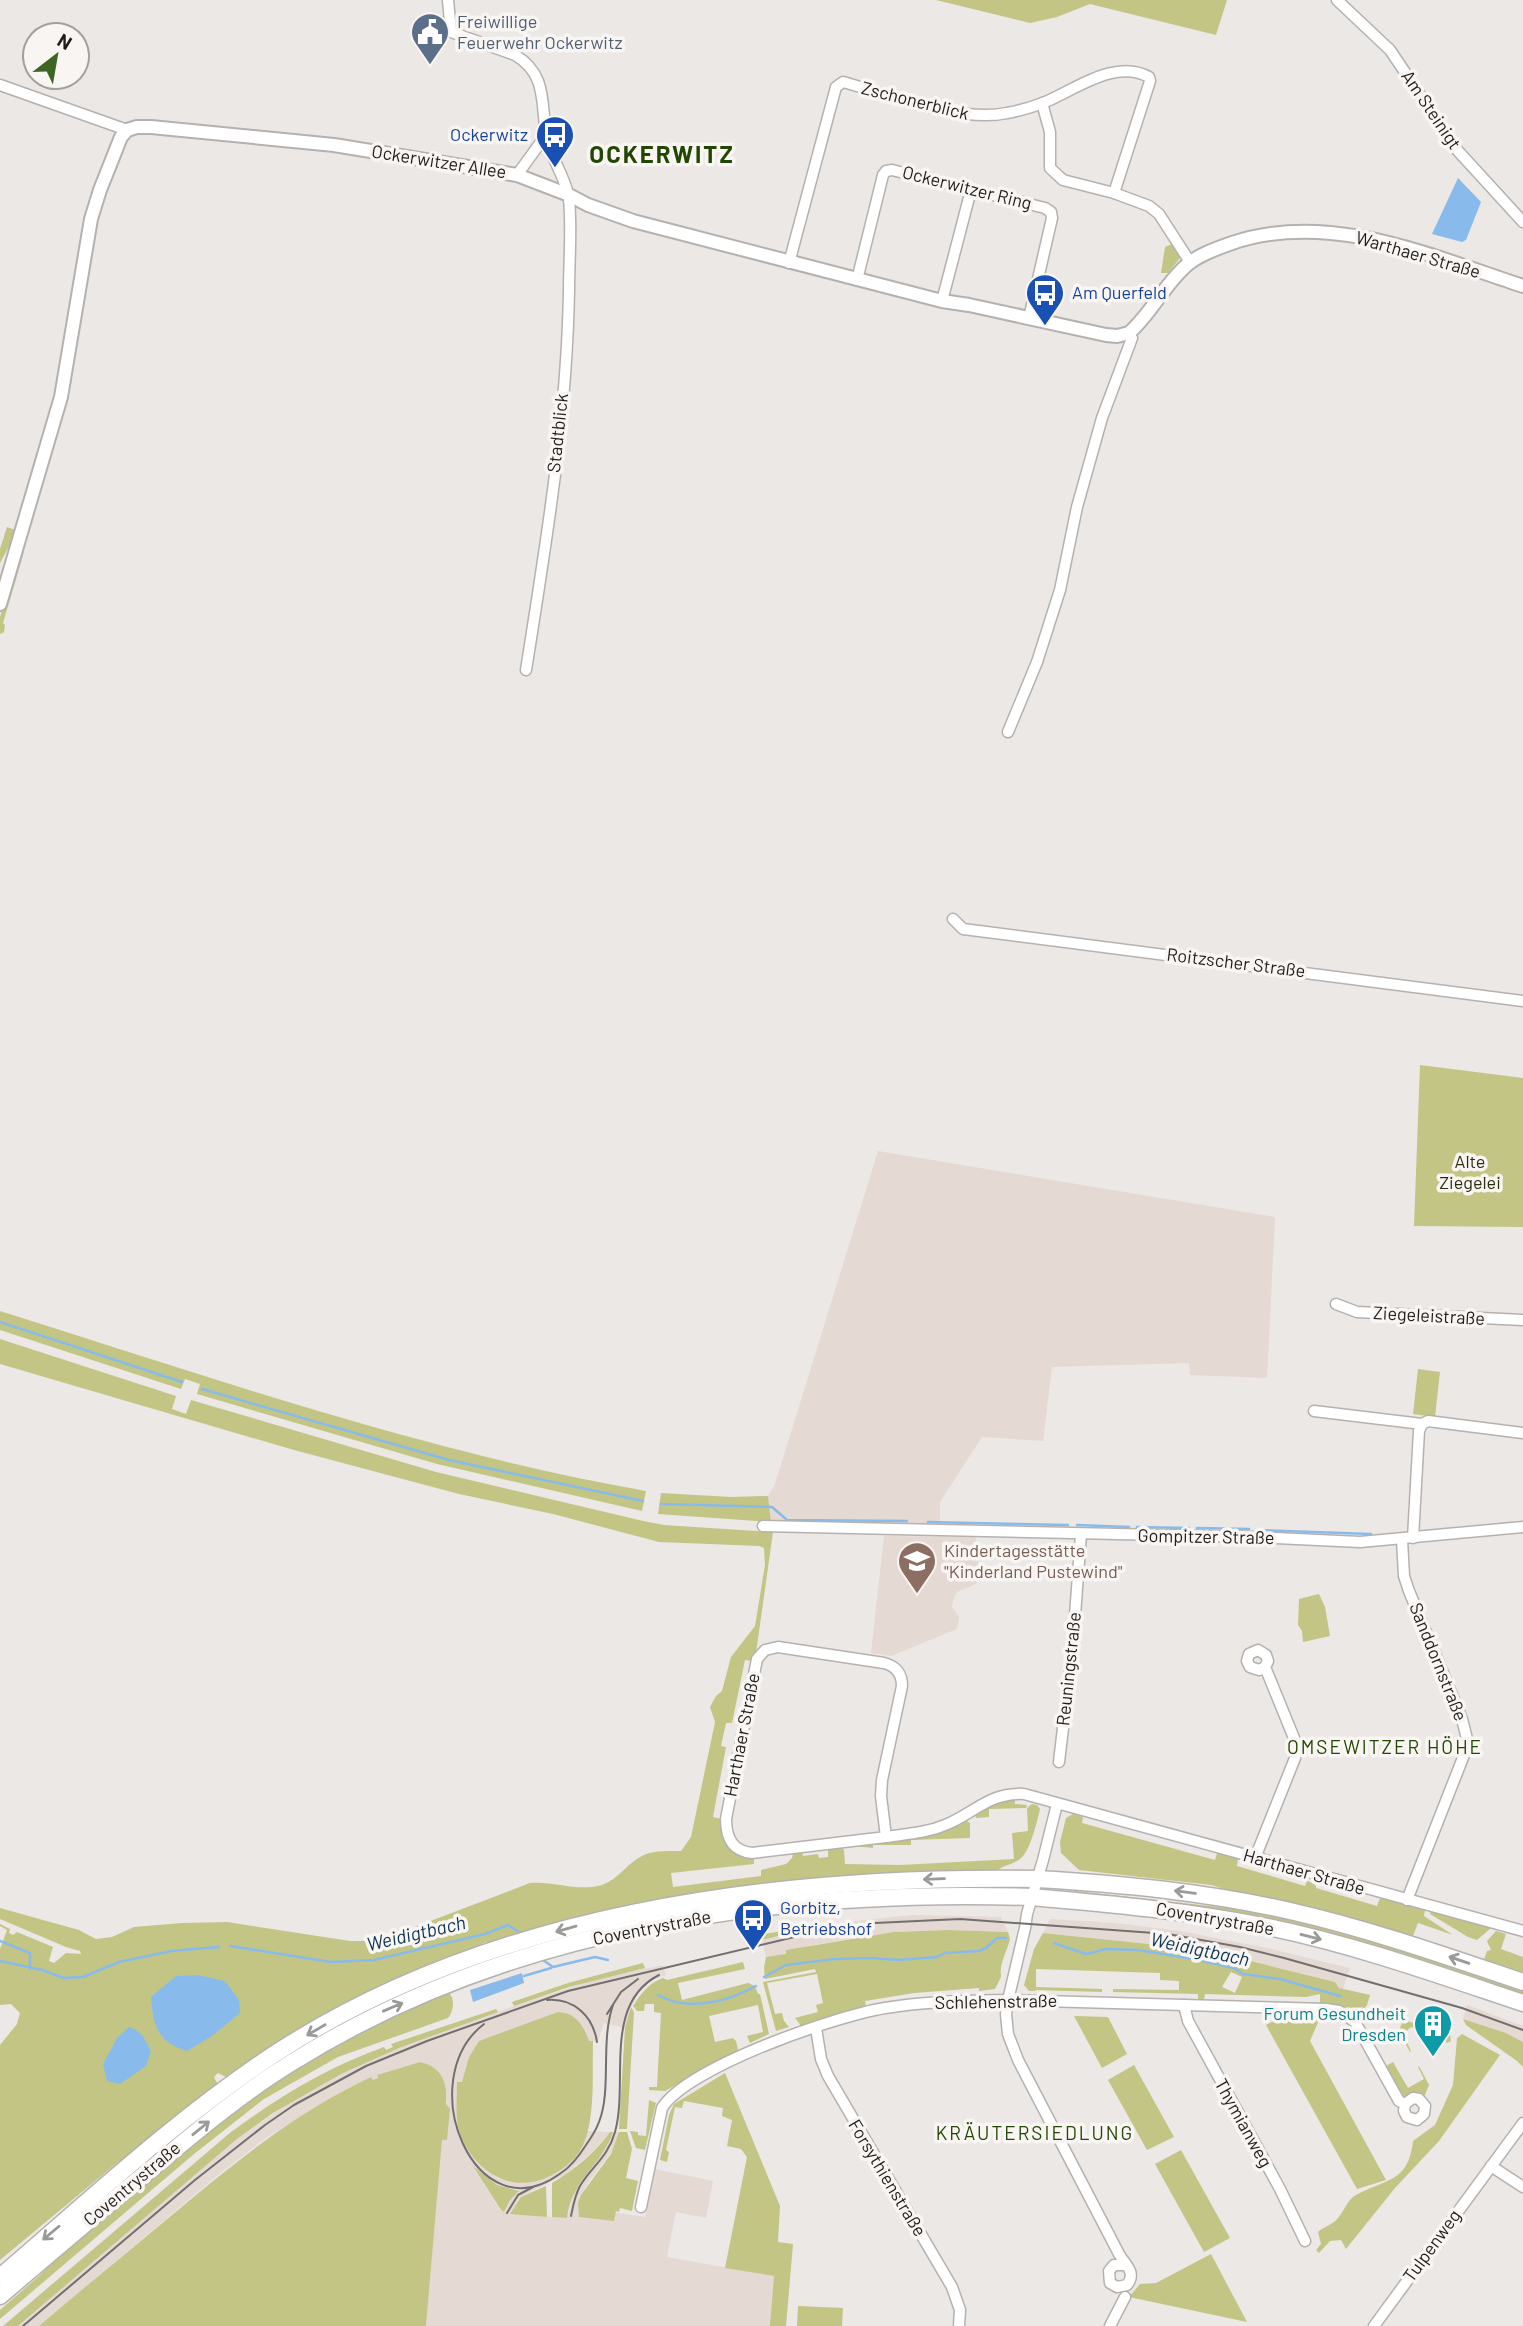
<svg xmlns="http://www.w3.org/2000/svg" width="1523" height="2326" viewBox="0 0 1523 2326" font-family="Barlow,sans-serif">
<rect width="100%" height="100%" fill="#ebe8e6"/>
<!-- built -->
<g fill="#e5d9d4" fill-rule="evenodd">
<path d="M878,1151L1275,1217L1267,1378L1190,1375L1189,1363L1052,1367L1043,1441L982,1437L940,1502V1525L771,1522L768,1496L775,1484Z"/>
<path d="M884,1536L976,1537L975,1554H979L976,1584L957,1592L954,1597L952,1607L959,1617L957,1629L891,1656L871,1653Z"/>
<path d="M912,1915L1001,1917L1008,1932L948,1930L894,1932L842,1940L786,1950L787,1954L766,1957L762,1940L828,1924Z"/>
<path d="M1050,1919L1116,1923L1180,1931L1267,1948L1350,1968L1343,1989L1339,1988L1335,1982L1206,1950L1043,1933Z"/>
<path d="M663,1965L666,1975L650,1981L638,1994L631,2007L625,2028L604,2023L598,2041H589L582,2026L575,2018L563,2012L479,2041L469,2057L462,2083L457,2082L474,2158L486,2170L499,2179L571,2161L582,2148L587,2131L610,2132L593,2151L566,2174L521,2197L510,2214L567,2218L575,2189L605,2150L613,2132H619L615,2147L588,2183L581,2195L578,2207L645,2217L655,2169L713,2181L706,2218L676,2212L667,2257L774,2276L771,2326H426L442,2139L447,2140V2094L420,2062L377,2075L378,2078L372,2081L371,2078L303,2115L263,2140L218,2175L39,2326H18L237,2139L304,2093L342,2073L399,2048L514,2006L603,1977ZM473,2166L497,2185L517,2189L519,2192L510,2200L504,2212L500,2210Z"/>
<path d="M1467,2005L1523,2026V2042L1506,2033L1463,2019Z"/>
</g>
<!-- green -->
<g fill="#c3c584" fill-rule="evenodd">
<path d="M936,0H1227L1216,35L1090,4L1057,17L1030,23Z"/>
<path d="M1172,244L1180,255V258L1168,273H1161L1165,247Z"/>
<path d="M7,527L15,530V535L0,563V549Z"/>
<path d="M20,551L24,552L3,623L5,625L4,632L0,634V617Z"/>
<path d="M1420,1065L1523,1078V1227L1414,1226Z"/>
<path d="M0,1311C213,1378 425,1452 646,1491L642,1511L437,1464L197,1394L200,1384L185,1379L181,1389L0,1330Z"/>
<path d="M0,1339L176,1396L172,1409L186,1414L191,1400L436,1472L643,1521L664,1525L773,1532L756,1653L752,1661L745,1660L732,1723H726L721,1746L726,1747L713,1817L721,1819C720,1839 730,1860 754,1857V1864L671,1873L673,1887L761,1876V1870L786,1864L792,1858L793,1853L802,1852L803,1856L818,1854L819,1858L828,1857V1849L841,1847L844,1850L845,1864L900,1865L1014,1859L1012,1833L1028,1831L1027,1808L1032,1804L1037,1805L1040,1809C1037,1822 1030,1851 1021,1858C1013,1865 1003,1865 995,1872L878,1874L785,1882L716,1891L489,1946L486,1942L473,1948L474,1951L230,2079L218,2073L214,2077L218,2085L137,2150L118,2162L0,2260V2045L17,2024L20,2013L11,2004L0,2005V1949L7,1930L0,1926V1924L10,1929L9,1933L13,1935L17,1932L53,1947L49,1961L54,1963L66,1953L81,1954L80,1951L66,1947L0,1919V1908L79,1930L96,1939L112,1937L134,1927L182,1923L227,1922L350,1941H378L530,1883C554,1881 579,1892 602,1885C619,1879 627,1863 642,1856C653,1850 669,1851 681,1851L691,1837L715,1722L710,1707L716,1696L722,1691L731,1657L755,1626L765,1565L764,1548L759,1546L659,1542L553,1514L459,1494L294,1450L0,1364Z"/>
<path d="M1418,1369L1440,1372L1435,1417L1413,1414Z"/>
<path d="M661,1493L731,1497L768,1496L771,1522L658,1514Z"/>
<path d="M1319,1594L1325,1607L1330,1636L1303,1642L1302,1631L1298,1625L1299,1599Z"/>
<path d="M1015,1798V1804L1027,1805L1026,1808L989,1809V1817L976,1818L975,1814L997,1801Z"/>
<path d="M1073,1814L1083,1817L1082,1823L1215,1860L1217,1853L1238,1858L1237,1866L1305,1886L1307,1881L1316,1884V1888L1377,1906L1380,1898L1425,1910L1424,1916L1453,1935L1418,1923L1413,1936L1484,1960L1487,1951L1491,1950L1487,1941L1496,1931L1506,1934L1501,1949L1523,1957V1975L1211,1885L1079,1870L1061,1853L1060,1842L1066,1818Z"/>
<path d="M965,1820L970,1823V1838L911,1840V1845H873V1848L853,1846L917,1837Z"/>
<path d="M1075,1891L1264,1912L1360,1935L1523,1989V1996L1433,1965L1075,1895Z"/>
<path d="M1431,1911L1492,1925L1491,1928L1477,1940L1468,1937L1430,1914Z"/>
<path d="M828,1924L762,1940L754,1938L758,1935Z"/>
<path d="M948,1930L1008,1932L1010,1939C1007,1952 999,1963 1001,1977L995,1989L979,1991V1988L914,1993L865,2001L866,2007L802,2027L795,2018L818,2012L816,2005L823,2003L817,1974L767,1983L775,2014L782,2013L784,2021L789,2027L776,2031L763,1982L816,1972L815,1969L765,1979L764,1968L766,1957L786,1954V1950L894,1932Z"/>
<path d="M1043,1933L1206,1950L1335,1982L1339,1988L1370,1995L1367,2005L1357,2018L1339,2006L1320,2003V1994L1306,1997L1205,1994L1204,2000H1198V1994L1113,1992V1989L1179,1990V1981L1160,1980V1973L1036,1969V1987L1102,1989V1992L1036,1990L1035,1991H1029L1024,1985L1034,1949ZM1231,1972L1242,1977L1235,1993L1222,1987Z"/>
<path d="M743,1962L745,1969L678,1983L682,2000L748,1983L755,1986L758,1994H760L769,2034L750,2043L747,2036L763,2032L758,2005L709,2016L715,2042L733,2038L736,2041L738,2050L665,2091L649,2090V2087H657L661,2013L654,2012V2004H645L644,2011H637L633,2006C641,1994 648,1983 663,1978L667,1980Z"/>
<path d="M643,1963L645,1968L569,1987L514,2006L512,2002L568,1983Z"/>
<path d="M446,1991C456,1996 454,2011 448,2018L338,2057L264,2099L194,2154L0,2319V2310L40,2275L66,2248L241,2104L346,2036Z"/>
<path d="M631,2007L634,2012L627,2129H619L625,2028Z"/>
<path d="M496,2009L498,2012L399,2048L341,2074L273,2113L237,2139L18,2326H3L231,2132C279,2097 327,2067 384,2047L386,2050L393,2047L391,2044Z"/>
<path d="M558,2012C575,2012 584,2026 589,2041H593C592,2072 596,2120 582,2147C575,2161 560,2172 546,2178C507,2194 471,2168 459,2130C455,2115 457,2098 457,2082H462L469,2057L479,2041Z"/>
<path d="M1074,2016L1108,2017L1127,2054L1102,2068Z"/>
<path d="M1277,2019L1319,2020L1310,2041L1386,2180L1357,2189L1266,2025Z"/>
<path d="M1463,2019L1506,2033L1523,2042V2067L1517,2061L1466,2025Z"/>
<path d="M1403,2020L1450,2033L1451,2041L1447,2043L1439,2034L1411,2027L1403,2034L1411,2051L1410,2052L1399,2031Z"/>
<path d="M1462,2034L1500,2055L1439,2141L1395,2188L1346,2249L1341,2240L1330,2241L1319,2253L1316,2250L1321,2244L1318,2232C1323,2227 1329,2226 1334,2222C1342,2216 1345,2204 1353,2197C1384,2178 1408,2185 1413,2141L1435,2125L1453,2085L1457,2038Z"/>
<path d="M420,2062C442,2067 448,2083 446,2104L450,2109L447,2140H442L426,2326H39C81,2290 124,2255 166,2220C233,2164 291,2115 371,2077L373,2080L378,2078L377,2075Z"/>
<path d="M1393,2062L1408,2088L1424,2079L1418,2067L1419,2066L1429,2085L1424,2097L1420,2095L1402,2097L1384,2067Z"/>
<path d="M1134,2065L1174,2137L1147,2150L1108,2080Z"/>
<path d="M725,2073L780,2206L778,2242L793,2244L786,2326H770L774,2276L725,2268L747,2157L741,2149L727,2146L732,2120L722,2116L723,2108L684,2101L682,2108L675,2107L666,2150L669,2152L667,2162L660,2160L669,2115L674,2104Z"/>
<path d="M649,2100L656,2103L645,2150L636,2148L630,2131L638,2132V2135L646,2136Z"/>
<path d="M610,2132H613C601,2167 572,2178 567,2218L552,2217V2183C574,2170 595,2153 610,2132Z"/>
<path d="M619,2132H627L632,2149L626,2178L638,2181L632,2211L620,2208L619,2212L616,2211L614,2221L579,2217L578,2203L581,2195L611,2154Z"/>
<path d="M1181,2150L1230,2238L1204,2252L1155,2164Z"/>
<path d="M473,2166L497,2185L519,2191L510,2200L504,2212L501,2210Z"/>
<path d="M546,2186L547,2217L510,2214L521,2197Z"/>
<path d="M1211,2254L1247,2322L1129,2297L1140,2284L1156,2283Z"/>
<path d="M798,2306L843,2308L842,2326H797Z"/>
</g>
<!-- water -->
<g fill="#88bbeb">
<path d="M1458,178L1481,202L1466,240L1462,242L1432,234Z"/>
<path d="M522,1973L524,1983L473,2002L470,1990Z"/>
<path d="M198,1975L225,1981L239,2000L240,2013L212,2036L187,2051C157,2042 153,2025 151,1997L176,1976Z"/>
<path d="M129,2027C141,2030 146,2041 151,2051L146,2066L120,2084L107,2081L103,2064L117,2038Z"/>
</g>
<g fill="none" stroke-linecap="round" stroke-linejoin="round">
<!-- stream -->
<g stroke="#88bbeb" stroke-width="2.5">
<path d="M0,1322L182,1382"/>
<path d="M202,1389L449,1460L643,1501"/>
<path d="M661,1504L772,1507L787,1520L907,1521"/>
<path d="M928,1522L1068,1525"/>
<path d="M1077,1525L1129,1527"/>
<path d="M1137,1527L1189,1528"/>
<path d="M1197,1528L1249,1529"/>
<path d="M1257,1530L1371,1534"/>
<path d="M0,1941L30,1953V1969"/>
<path d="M1054,1943L1086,1954L1106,1949L1138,1950L1194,1959L1234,1968L1243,1974L1280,1979L1340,1996"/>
<path d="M230,1946L331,1962L374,1960L485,1934L508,1925L521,1933"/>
<path d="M543,1960L553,1967L595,1957L608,1960"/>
<path d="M0,1961L42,1970L64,1978L83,1977L119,1962L171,1951L219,1947"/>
<path d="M524,1976L551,1968"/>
<path d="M764,1977L786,1965L835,1959L872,1958L898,1960L937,1957L945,1953L979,1951L986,1948L997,1938H1006"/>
<path d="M658,1995C688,2012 727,2002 756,1986"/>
</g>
<defs>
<g id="minor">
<path d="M448,0L451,32L515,55C547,74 541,102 546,134C549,155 567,180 569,199C572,229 569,260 569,290C567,417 546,544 526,670"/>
<path d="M1337,0L1390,50L1458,151L1523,222"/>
<path d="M0,85L127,130"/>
<path d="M1042,103L1050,132V168L1063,180L1114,193"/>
<path d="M517,175L546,135"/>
<path d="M789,263L836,87L843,82C890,95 960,123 1007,113C1019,111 1032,107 1043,103C1075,90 1115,58 1149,77L1150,81L1114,193L1149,206L1159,214L1190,262"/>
<path d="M857,280L883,175L886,171L892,170L1045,208L1051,212L1052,218L1029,318"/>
<path d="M942,301L971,190"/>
<path d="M1008,732L1037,662L1060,590L1077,507L1102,418L1132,338L1129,333"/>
<path d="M953,919L963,929L1523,1001"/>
<path d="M1336,1304L1357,1312L1523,1320"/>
<path d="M1314,1411L1422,1424"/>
<path d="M763,1526L1253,1537L1360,1542L1523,1527"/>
<path d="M1413,1538L1419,1431L1422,1424L1428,1421L1523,1433"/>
<path d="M1402,1540L1404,1576L1409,1591L1462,1719L1467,1739L1464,1755L1407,1900"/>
<path d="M778,1647L884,1663C896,1666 902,1674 902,1686L882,1780L881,1796L886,1837L752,1853C732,1851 726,1837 726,1819L757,1659L765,1650Z"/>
<path d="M1059,1762L1073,1643L1081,1534"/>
<path d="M1057,1804L1043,1860L1027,1914L1025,1928L1008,2000L1006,2014L1008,2034L1018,2060L1119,2254C1125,2265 1137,2272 1127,2285L1117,2287L1110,2283L1109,2271L1114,2265H1125"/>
<path d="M886,1837C906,1834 926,1833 945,1825C975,1813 989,1792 1024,1794L1523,1931"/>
<path d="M1255,1858L1295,1758L1296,1743L1265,1667L1268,1661L1266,1655L1258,1650L1249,1654L1247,1661L1250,1667L1259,1670L1265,1667"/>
<path d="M1184,2005L1188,2021L1280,2189L1305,2241"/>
<path d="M816,2028L821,2059L828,2076L952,2287L960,2310L959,2326"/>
<path d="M1491,2166L1523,2187"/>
<path d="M641,2207L662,2108C688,2067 835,2016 885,2008C926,2001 967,2001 1008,2000L1326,2009L1339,2011L1355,2022L1399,2101L1405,2104L1404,2111L1407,2117L1417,2120L1424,2114L1425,2106L1419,2099L1413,2098L1405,2104"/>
<path d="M1110,2326L1125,2297"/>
<path d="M1374,2326L1523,2123"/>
</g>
<path id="tertiary" d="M0,604L61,397L91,219L100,190L121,137L127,130L137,127H151L334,145L517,175L569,195L588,205L633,221L942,301L969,305L1106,335L1117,336L1129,333C1152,313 1165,283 1188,264C1200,254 1218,248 1232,243C1329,210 1431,256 1523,286"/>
<g id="primary">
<path d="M1037,1879C1122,1884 1206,1892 1290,1911C1369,1929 1446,1956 1523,1982"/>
<path d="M1031,1897C1111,1904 1190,1911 1268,1927C1355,1945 1439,1975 1523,2003"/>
</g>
<g id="trunk">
<path d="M0,2277C89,2201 175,2120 273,2055C494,1910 779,1875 1037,1879"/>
<path d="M0,2296C48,2255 96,2214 145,2174C192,2135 239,2095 291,2063C509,1926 779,1889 1031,1897"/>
</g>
</defs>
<!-- minor casing -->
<use href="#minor" stroke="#b5b1af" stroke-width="13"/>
<!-- tertiary casing -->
<use href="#tertiary" stroke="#b5b1af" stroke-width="16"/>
<!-- primary casing -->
<use href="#primary" stroke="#b5b1af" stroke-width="19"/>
<!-- trunk casing -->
<use href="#trunk" stroke="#b5b1af" stroke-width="19"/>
<!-- minor -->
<use href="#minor" stroke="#fff" stroke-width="10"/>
<!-- tertiary -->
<use href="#tertiary" stroke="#fff" stroke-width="12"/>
<!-- primary -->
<use href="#primary" stroke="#fff" stroke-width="16"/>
<!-- trunk -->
<use href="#trunk" stroke="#fff" stroke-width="16"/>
<!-- tram -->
<g stroke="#71706e" stroke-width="2">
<path d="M547,2000C574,1998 593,2016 597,2042"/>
<path d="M607,2014L621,1992L638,1979"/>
<path d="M484,2024C411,2080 475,2237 561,2173C572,2166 579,2156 586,2145C591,2138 596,2130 599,2122C612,2089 600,2042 613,2005"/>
<path d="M507,2213L518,2195L533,2187"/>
<path d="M571,2216C573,2206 575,2195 580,2186C592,2166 608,2157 615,2132C629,2082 602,2004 659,1975"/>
<path d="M23,2326L195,2180L265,2125L294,2105L366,2066L427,2041L568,1991L807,1934L875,1923L960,1919L1168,1934L1240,1947L1284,1958L1462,2008L1523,2030"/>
</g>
</g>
<!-- one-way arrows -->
<defs><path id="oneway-shaft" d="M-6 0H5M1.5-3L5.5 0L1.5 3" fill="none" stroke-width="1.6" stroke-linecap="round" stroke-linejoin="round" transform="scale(1.75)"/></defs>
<g stroke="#9a9a99">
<use href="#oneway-shaft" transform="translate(934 1879) rotate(178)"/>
<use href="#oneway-shaft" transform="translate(1185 1892) rotate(-172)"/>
<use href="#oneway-shaft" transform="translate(566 1929) rotate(164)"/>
<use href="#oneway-shaft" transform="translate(1311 1937) rotate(14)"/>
<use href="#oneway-shaft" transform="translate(1459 1960) rotate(-161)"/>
<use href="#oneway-shaft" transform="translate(393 2007) rotate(-23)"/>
<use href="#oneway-shaft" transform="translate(316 2030) rotate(150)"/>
<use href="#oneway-shaft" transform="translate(201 2128) rotate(-39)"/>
<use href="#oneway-shaft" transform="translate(51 2233) rotate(140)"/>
</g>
<!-- icons -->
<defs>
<symbol id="civic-pin" viewBox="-11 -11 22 30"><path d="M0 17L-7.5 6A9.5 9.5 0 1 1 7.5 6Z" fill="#5c6f8a" stroke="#f9f5f3"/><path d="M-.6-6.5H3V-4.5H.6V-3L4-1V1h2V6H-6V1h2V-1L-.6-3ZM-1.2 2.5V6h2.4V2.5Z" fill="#fff"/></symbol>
<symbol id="bus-pin" viewBox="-11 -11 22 30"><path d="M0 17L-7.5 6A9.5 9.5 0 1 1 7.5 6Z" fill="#1a4fb4" stroke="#f9f5f3"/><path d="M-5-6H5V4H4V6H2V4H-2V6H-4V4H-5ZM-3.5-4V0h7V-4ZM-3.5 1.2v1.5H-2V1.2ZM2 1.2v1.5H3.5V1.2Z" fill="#fff"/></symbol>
<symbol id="school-pin" viewBox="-11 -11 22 30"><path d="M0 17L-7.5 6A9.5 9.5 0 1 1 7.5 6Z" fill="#8d6e63" stroke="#f9f5f3"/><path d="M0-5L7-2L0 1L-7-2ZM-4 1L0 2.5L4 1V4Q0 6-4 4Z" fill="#fff"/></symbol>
<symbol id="building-pin" viewBox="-11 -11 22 30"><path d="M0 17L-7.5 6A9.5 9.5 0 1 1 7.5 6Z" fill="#0f9aa8" stroke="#f9f5f3"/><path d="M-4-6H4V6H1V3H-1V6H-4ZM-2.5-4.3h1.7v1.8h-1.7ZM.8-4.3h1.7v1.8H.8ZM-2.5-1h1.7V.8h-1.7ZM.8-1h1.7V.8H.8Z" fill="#fff"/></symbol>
</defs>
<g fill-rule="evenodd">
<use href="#civic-pin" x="408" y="10" width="44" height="60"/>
<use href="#bus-pin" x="533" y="113" width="44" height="60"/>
<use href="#bus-pin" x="1023" y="271" width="44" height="60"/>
<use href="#school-pin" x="895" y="1539" width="44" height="60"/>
<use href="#bus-pin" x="731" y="1896" width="44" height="60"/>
<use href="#building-pin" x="1411" y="2002" width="44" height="60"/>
</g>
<g text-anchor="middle" stroke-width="7" stroke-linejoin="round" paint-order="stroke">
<!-- service labels -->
<g font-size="18" fill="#4e5e75" stroke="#f9f5f3" text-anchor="start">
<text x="457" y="28">Freiwillige<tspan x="457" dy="21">Feuerwehr Ockerwitz</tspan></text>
</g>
<!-- street labels -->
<g font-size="18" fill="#1f1e1d" stroke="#f9f5f3">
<text transform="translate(915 101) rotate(14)" y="6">Zschonerblick</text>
<text transform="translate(1431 110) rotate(56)" y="6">Am Steinigt</text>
<text transform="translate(439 162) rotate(9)" y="6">Ockerwitzer Allee</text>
<text transform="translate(967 188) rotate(14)" y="6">Ockerwitzer Ring</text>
<text transform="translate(1418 255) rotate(16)" y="6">Warthaer Straße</text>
<text transform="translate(558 433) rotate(-84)" y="6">Stadtblick</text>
<text transform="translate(1236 963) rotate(7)" y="6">Roitzscher Straße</text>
<text transform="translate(1429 1316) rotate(3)" y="6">Ziegeleistraße</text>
<text transform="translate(1206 1537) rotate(1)" y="6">Gompitzer Straße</text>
<text transform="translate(1438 1662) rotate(68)" y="6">Sanddornstraße</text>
<text transform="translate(1069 1669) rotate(-84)" y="6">Reuningstraße</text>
<text transform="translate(742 1735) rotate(-79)" y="6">Harthaer Straße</text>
<text transform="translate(1304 1872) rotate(16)" y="6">Harthaer Straße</text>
<text transform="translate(1215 1919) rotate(10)" y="6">Coventrystraße</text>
<text transform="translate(652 1928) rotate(-11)" y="6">Coventrystraße</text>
<text transform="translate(996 2002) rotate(-1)" y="6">Schlehenstraße</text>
<text transform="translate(1243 2123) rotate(61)" y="6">Thymianweg</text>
<text transform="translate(887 2178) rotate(59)" y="6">Forsythienstraße</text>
<text transform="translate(132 2184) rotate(-40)" y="6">Coventrystraße</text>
<text transform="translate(1432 2246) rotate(-54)" y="6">Tulpenweg</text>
</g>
<!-- transit labels -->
<g font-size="18" fill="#164399" stroke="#f9f5f3" text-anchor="start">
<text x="528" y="141" text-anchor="end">Ockerwitz</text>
<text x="1072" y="299">Am Querfeld</text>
<text x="780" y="1914">Gorbitz,<tspan x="780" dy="21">Betriebshof</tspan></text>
</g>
<!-- park labels -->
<g font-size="18" fill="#2c2d0f" stroke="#f9f5f3">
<text x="1470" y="1168">Alte<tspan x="1470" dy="21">Ziegelei</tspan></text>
</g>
<!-- education labels -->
<g font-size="18" fill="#785e54" stroke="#f9f5f3" text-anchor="start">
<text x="944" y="1557">Kindertagesstätte<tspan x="944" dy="21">"Kinderland Pustewind"</tspan></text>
</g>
<!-- culture labels -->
<g font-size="18" fill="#0d838f" stroke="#f9f5f3" text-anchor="end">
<text x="1406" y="2020">Forum Gesundheit<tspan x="1406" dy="21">Dresden</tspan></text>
</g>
<!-- neighbourhood labels -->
<g font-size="19" letter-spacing="2" fill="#224705" stroke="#f9f5f3">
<text x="1385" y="1754">OMSEWITZER HÖHE</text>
<text x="1035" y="2140">KRÄUTERSIEDLUNG</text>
</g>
<!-- water labels -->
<g font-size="19" font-style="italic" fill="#0d3453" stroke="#f9f5f3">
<text transform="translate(416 1933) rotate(-13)" y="7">Weidigtbach</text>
<text transform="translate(1200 1949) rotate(12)" y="7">Weidigtbach</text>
</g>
<!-- district labels -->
<g font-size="24" font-weight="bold" letter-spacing="2" fill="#224705" stroke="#f9f5f3">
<text x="662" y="163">OCKERWITZ</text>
</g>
</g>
<!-- north arrow -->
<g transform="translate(56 56) rotate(31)"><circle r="33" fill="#f9f5f3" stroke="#a29f9d" stroke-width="2"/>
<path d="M0-5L12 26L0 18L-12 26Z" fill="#3d6623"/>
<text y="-10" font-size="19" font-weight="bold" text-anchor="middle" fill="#1f1e1d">N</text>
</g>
</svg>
